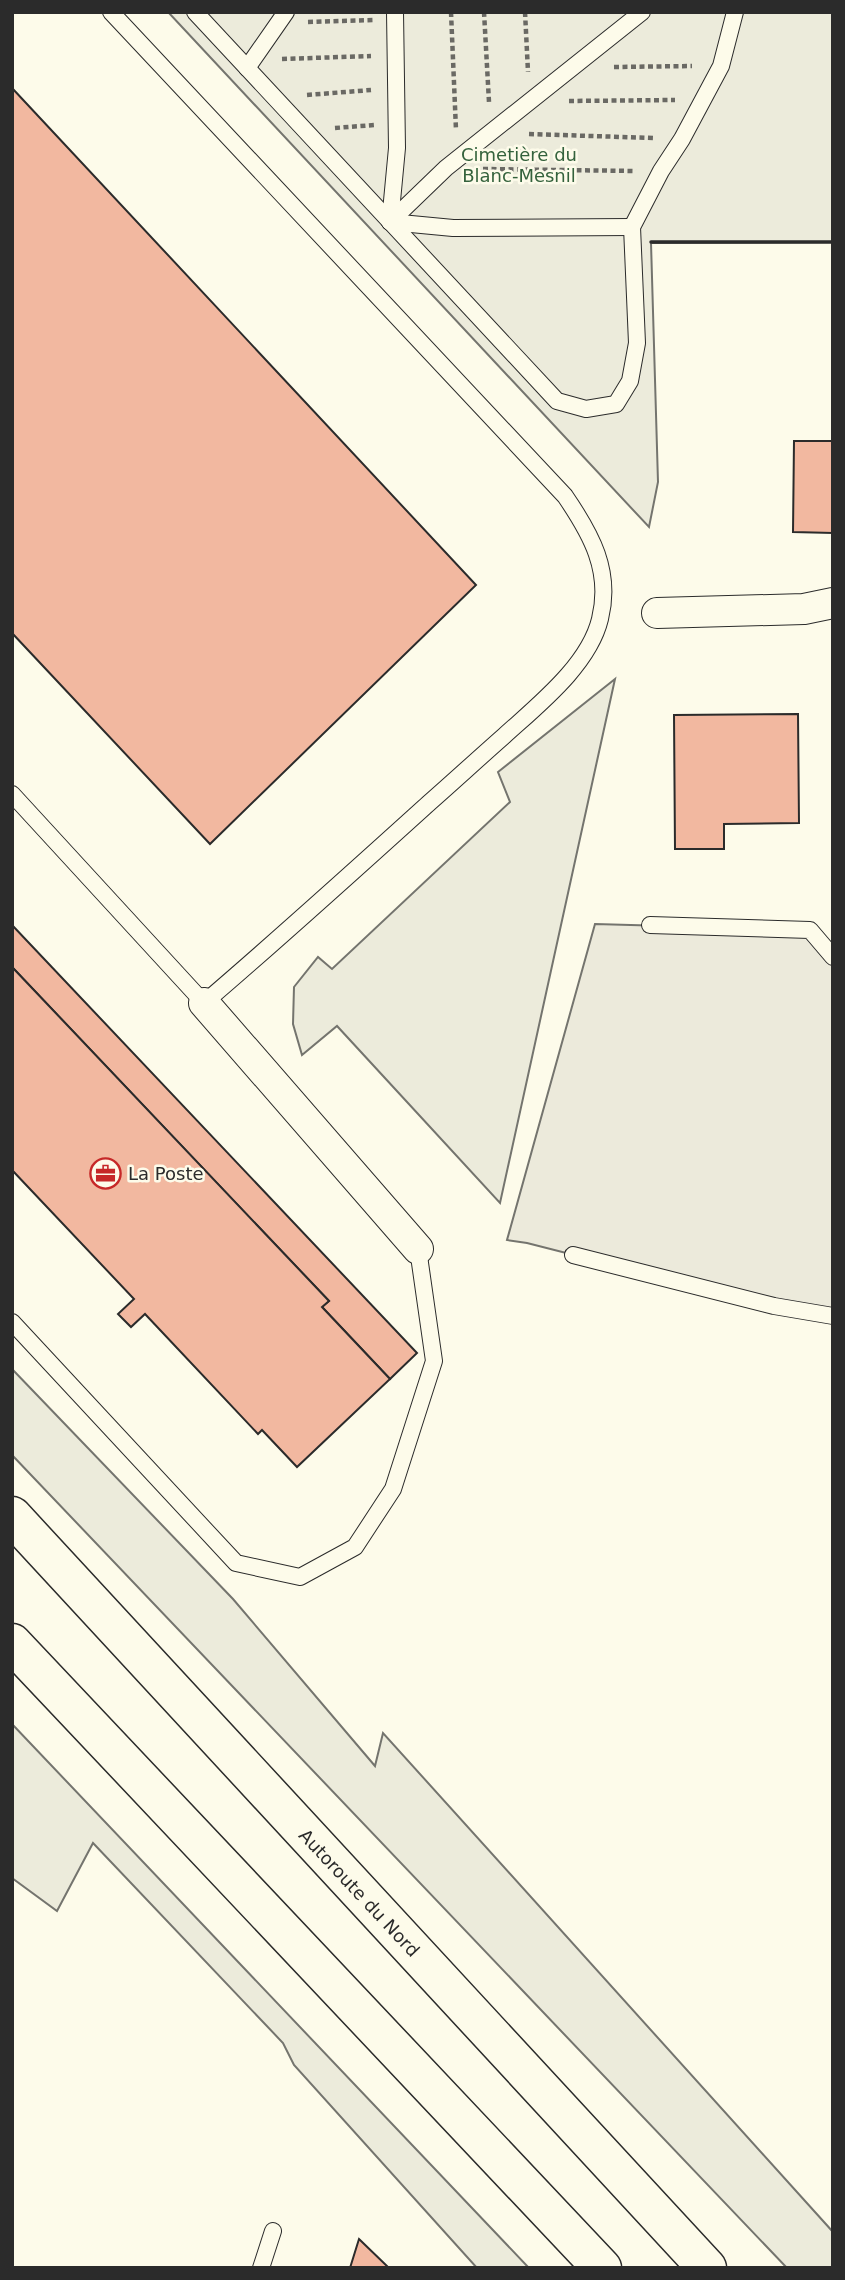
<svg xmlns="http://www.w3.org/2000/svg" width="845" height="2280" viewBox="0 0 845 2280" font-family="'DejaVu Sans',sans-serif">
<rect width="100%" height="100%" fill="#fdfbea"/>
<!-- green -->
<g fill="#ecebdb" stroke="#74746e" stroke-width="2">
<path d="M168,12H833V242L651,243L658,482L649,527Z"/>
<path d="M615,679L500,1203L337,1026L302,1055L293,1024L294,987L318,957L332,969L510,802L498,772Z"/>
<path d="M12,1369L233,1599L375,1766L383,1733L833,2232V2268H787L12,1455Z"/>
<path d="M12,1724L529,2268H477L294,2065L283,2043L93,1843L57,1911L12,1878Z"/>
</g>
<!-- parking -->
<path fill="#eceadb" stroke="#74746e" stroke-width="2" d="M595,924L810,930L833,957V1316L774,1306L527,1243L507,1240Z"/>
<!-- building -->
<g fill="#f2b8a0" stroke="#2b2b2b" stroke-width="2">
<path d="M12,88L476,585L210,844L12,633Z"/>
<path d="M794,441H833V533L793,532Z"/>
<path d="M798,714L799,823L724,824V849H675L674,715Z"/>
<path d="M12,925L417,1353L390,1379L322,1307L329,1301L12,967Z"/>
<path d="M12,967L329,1301L322,1307L390,1379L297,1467L262,1430L258,1434L145,1314L131,1327L118,1314L134,1299L12,1170Z"/>
<path d="M359,2239L389,2268H350Z"/>
</g>
<g fill="none" stroke-linecap="round" stroke-linejoin="round">
<defs>
<g id="lane">
<path d="M195,12L557,401L586,409L616,404L630,381L637,343L632,227L661,171L682,139L721,66L735,12"/>
<path d="M247,68L286,12"/>
<path d="M390,222L446,168L642,12"/>
<path d="M390,222L453,228L632,227"/>
<path d="M390,222L397,148L395,12"/>
<path d="M12,794L204,1003C280,938 355,870 429,803C454,781 479,758 504,736C538,705 589,665 600,619C612,571 591,534 565,496L111,12"/>
<path d="M650,925L810,930L833,957"/>
<path d="M573,1255L774,1306L833,1316"/>
<path d="M12,1322L236,1563L300,1577L355,1547L393,1489L434,1361L418,1249"/>
<path d="M261,2268L273,2231"/>
</g>
<g id="street">
<path d="M657,613L804,609L833,603"/>
<path d="M204,1003L418,1249"/>
</g>
<g id="highway">
<path d="M12,1516L707,2268"/>
<path d="M12,1643L602,2268"/>
</g>
</defs>
<!-- lane casing -->
<use href="#lane" stroke="#2b2b2b" stroke-width="18"/>
<!-- street casing -->
<use href="#street" stroke="#2b2b2b" stroke-width="32"/>
<!-- highway casing -->
<use href="#highway" stroke="#2b2b2b" stroke-width="41"/>
<!-- path -->
<g stroke="#6a6964" stroke-width="4.5" stroke-dasharray="5 3.5" stroke-linecap="butt">
<path d="M451,12L456,130"/>
<path d="M484,12L489,102"/>
<path d="M525,12L528,72"/>
<path d="M308,22L373,20"/>
<path d="M282,59L371,56"/>
<path d="M614,67L692,66"/>
<path d="M307,95L371,90"/>
<path d="M569,101L675,100"/>
<path d="M335,128L375,125"/>
<path d="M529,134L654,138"/>
<path d="M483,169L636,171"/>
</g>
<!-- lane -->
<use href="#lane" stroke="#fdfbea" stroke-width="16"/>
<!-- street -->
<use href="#street" stroke="#fdfbea" stroke-width="30"/>
<!-- highway -->
<use href="#highway" stroke="#fdfbea" stroke-width="38"/>
<!-- wall -->
<path stroke="#2b2b2b" stroke-width="3.5" d="M651,242H833"/>
</g>
<!-- icons -->
<defs>
<symbol id="office-ring" viewBox="-11 -11 22 22"><circle r="9.5" fill="#fdfbea" stroke="#c62828" stroke-width="1.5"/><path d="M-6-3h4V-5.5h4V-3h4V5H-6ZM-1-4.5V-3h2v-1.5ZM-6 0V1H6V0Z" fill="#c62828"/></symbol>
</defs>
<g fill-rule="evenodd">
<use href="#office-ring" x="88" y="1156" width="35" height="35"/>
</g>
<g text-anchor="middle" stroke-width="5" stroke-linejoin="round" paint-order="stroke">
<!-- park labels -->
<g font-size="18" fill="#34623c" stroke="#fdfbea">
<text x="519" y="161">Cimetière du<tspan x="519" dy="21">Blanc-Mesnil</tspan></text>
</g>
<!-- poi labels -->
<g font-size="18" fill="#2b2b2b" stroke="#fdfbea" text-anchor="start">
<text x="128" y="1180">La Poste</text>
</g>
<!-- street labels -->
<g font-size="18" fill="#2b2b2b" stroke="#fdfbea">
<text transform="translate(359 1893) rotate(47)" y="6">Autoroute du Nord</text>
</g>
</g>
<!-- border -->
<rect width="845" height="2280" fill="none" stroke="#2b2b2b" stroke-width="28"/>
</svg>
